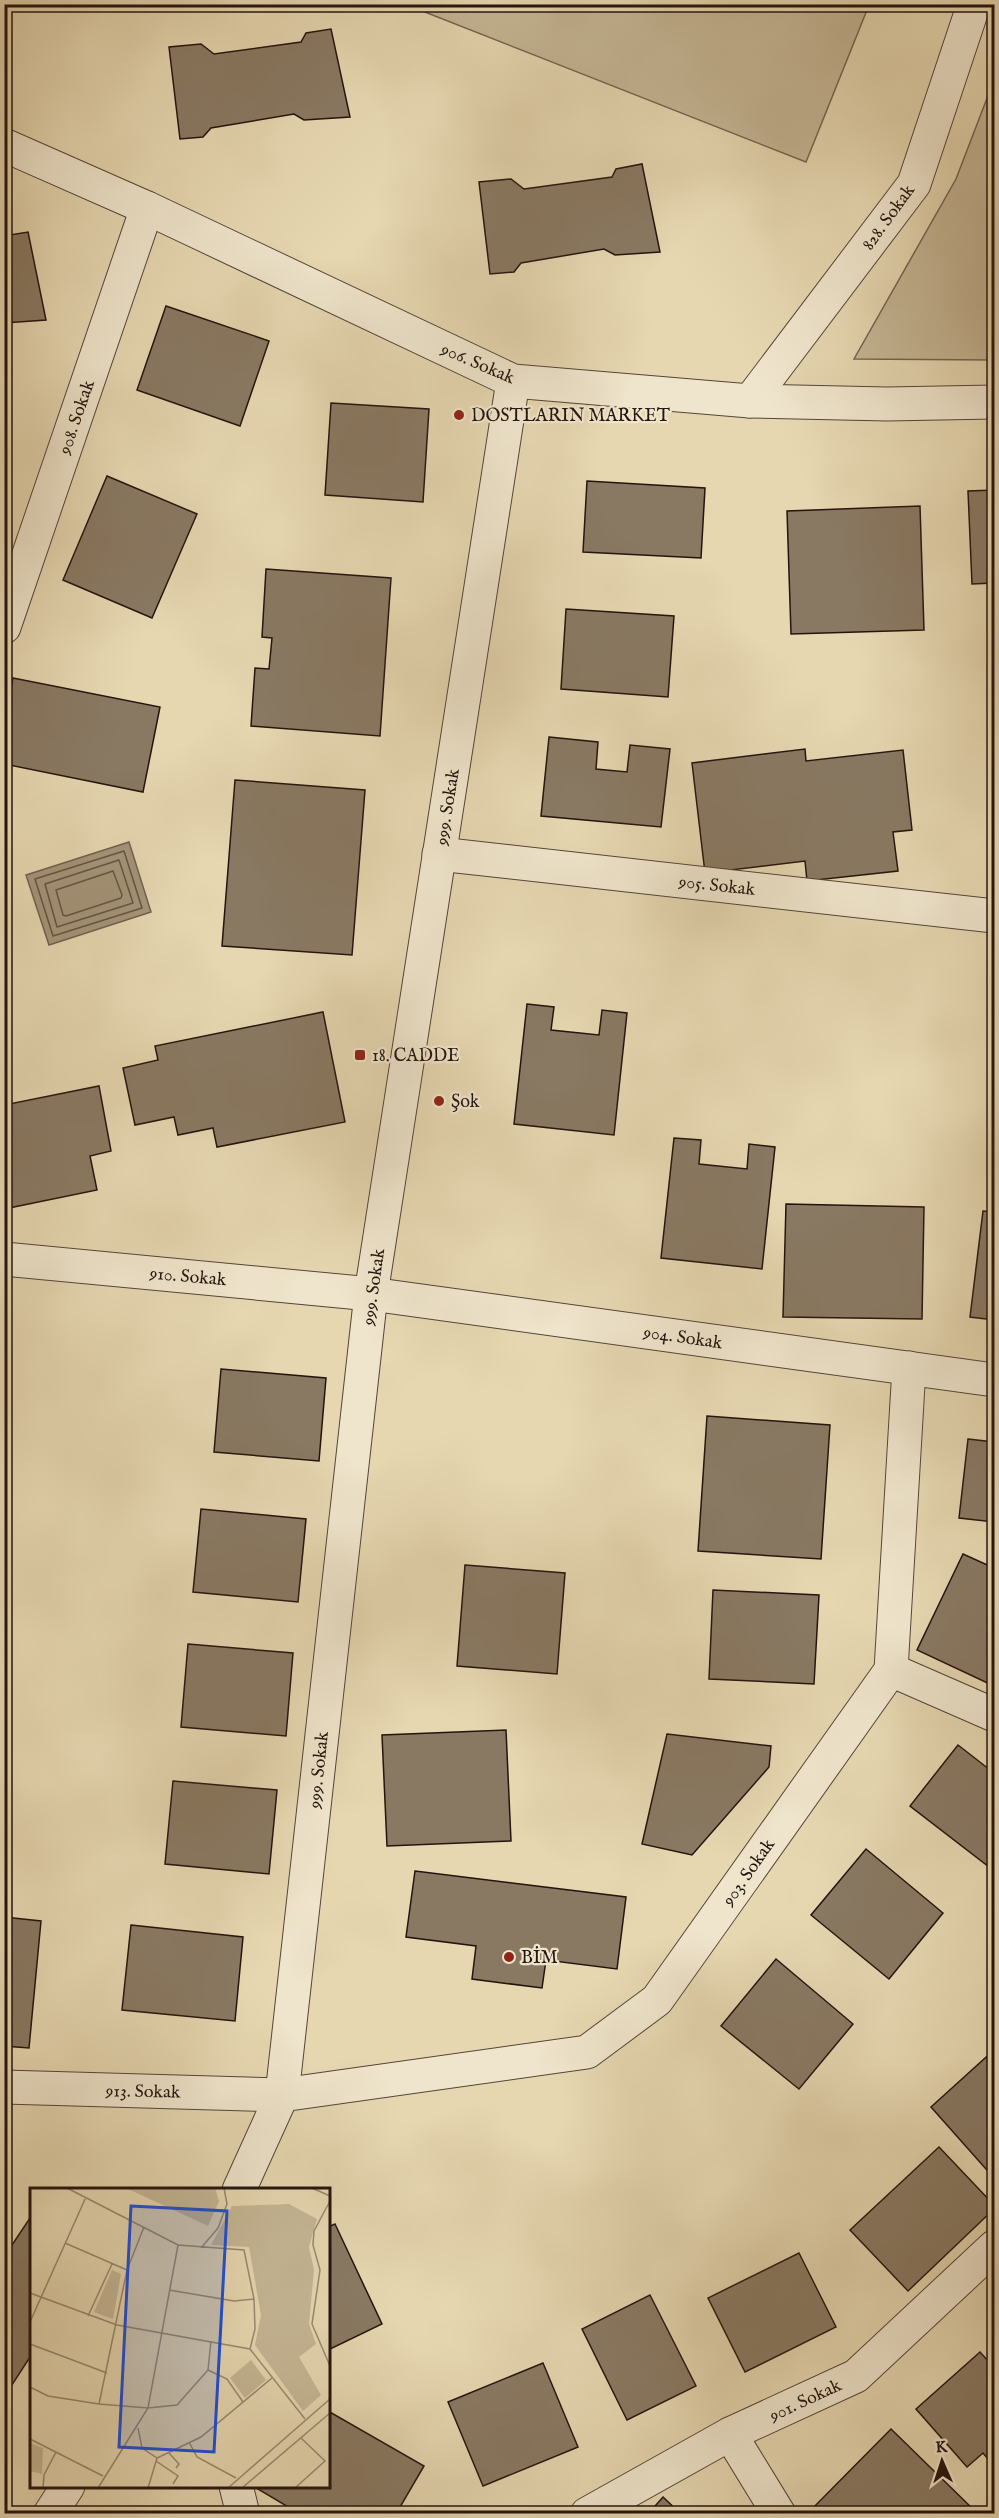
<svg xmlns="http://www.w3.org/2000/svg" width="999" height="2518" viewBox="0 0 999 2518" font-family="'IM FELL English',serif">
<rect width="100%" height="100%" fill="#e6d7b1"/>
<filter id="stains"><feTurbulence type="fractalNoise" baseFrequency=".00333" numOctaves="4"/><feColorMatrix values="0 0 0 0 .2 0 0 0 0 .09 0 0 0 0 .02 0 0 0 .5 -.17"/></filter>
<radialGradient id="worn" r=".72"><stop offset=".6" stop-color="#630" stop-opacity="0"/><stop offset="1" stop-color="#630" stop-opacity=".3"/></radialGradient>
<!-- green -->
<g fill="#c5b695" stroke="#746552" stroke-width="1.5">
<path d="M407,5H869L806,162Z"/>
<path d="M994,80V360L854,359L956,179Z"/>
</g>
<!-- water -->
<path fill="#a4957a" stroke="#71614f" stroke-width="1.5" d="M129,842L151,912L49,945L26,875Z"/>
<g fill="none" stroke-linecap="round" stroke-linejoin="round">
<!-- shore -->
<g stroke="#645444" stroke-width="1.5">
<path d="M124,851L142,908L53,936L35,879Z"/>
<path d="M119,860L133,903L57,927L45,884Z"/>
<path d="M113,871L122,895L121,898L66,916L63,915L56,890Z"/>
</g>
</g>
<!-- building -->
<g fill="#897963" stroke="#24140e" stroke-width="1.5">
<path d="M331,29L350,117L304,120L294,114L211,128L203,137L180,139L169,47L201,44L214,54L301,42L306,33Z"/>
<path d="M642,164L660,252L615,255L604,249L521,263L514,272L490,274L479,182L511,179L524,189L612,177L616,169Z"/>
<path d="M28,232L46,320L4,323V236Z"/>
<path d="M166,306L269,341L240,426L137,390Z"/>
<path d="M331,403L429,409L423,502L325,495Z"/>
<path d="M107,476L197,514L152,618L63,580Z"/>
<path d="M587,481L705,488L701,558L583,552Z"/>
<path d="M994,490V583L972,584L968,491Z"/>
<path d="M920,506L924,630L791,634L787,511Z"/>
<path d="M266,569L391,578L380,736L251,726L255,668L269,669L272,638L262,637Z"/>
<path d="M566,609L674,616L668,697L561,689Z"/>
<path d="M13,678L160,707L143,792L4,764V722Z"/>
<path d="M549,737L598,742L596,769L627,772L630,745L670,749L661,827L541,816Z"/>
<path d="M805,749L806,761L903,750L912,830L893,832L898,871L807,881L805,861L705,873L692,763Z"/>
<path d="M235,780L365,790L352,955L222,946Z"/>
<path d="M527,1004L554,1007L551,1030L599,1035L602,1010L627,1013L614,1135L514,1124Z"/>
<path d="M323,1012L345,1122L217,1147L213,1128L178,1135L174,1117L135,1125L123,1068L158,1060L155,1046Z"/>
<path d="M99,1086L111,1151L90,1156L97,1190L4,1209V1105Z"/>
<path d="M674,1138L701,1140L699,1164L747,1169L749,1144L775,1147L762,1269L661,1258Z"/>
<path d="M786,1204L924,1207L922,1319L783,1317Z"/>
<path d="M983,1211L994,1212V1320L970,1317Z"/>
<path d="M221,1369L326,1378L319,1461L214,1452Z"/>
<path d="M707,1416L830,1425L821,1559L698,1551Z"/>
<path d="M968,1439L994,1442V1522L959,1518Z"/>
<path d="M201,1509L306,1519L298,1602L193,1592Z"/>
<path d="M963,1554L994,1568V1686L917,1650Z"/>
<path d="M465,1565L565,1573L557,1674L457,1666Z"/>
<path d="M713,1590L819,1595L814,1684L709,1679Z"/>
<path d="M188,1644L293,1653L286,1736L181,1727Z"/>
<path d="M506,1730L511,1841L387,1846L382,1735Z"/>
<path d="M667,1734L771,1746L769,1767L692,1855L642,1844Z"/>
<path d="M958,1745L994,1773L993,1870L910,1806Z"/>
<path d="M173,1781L277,1790L269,1874L165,1864Z"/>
<path d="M866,1849L943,1913L889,1979L811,1915Z"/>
<path d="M415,1871L626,1897L617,1969L546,1960L542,1988L472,1979L476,1946L406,1937Z"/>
<path d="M4,1917L41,1921L29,2048L4,2046Z"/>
<path d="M131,1925L243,1937L235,2021L122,2010Z"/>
<path d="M776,1959L853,2024L799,2089L721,2026Z"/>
<path d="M994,2050V2178L931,2107Z"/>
<path d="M939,2147L994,2205V2209L908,2291L850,2230Z"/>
<path d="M32,2215V2354L8,2391L4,2388V2257Z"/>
<path d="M335,2224L382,2324L328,2350V2227Z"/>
<path d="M799,2253L836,2327L745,2372L708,2298Z"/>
<path d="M650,2295L696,2386L627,2420L582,2329Z"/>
<path d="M980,2352L989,2362L994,2357V2466L983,2453L967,2467L916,2409Z"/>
<path d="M543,2363L578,2447L483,2486L448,2402Z"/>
<path d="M328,2411L424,2466L396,2514H300L253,2486H328Z"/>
<path d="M891,2429L978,2514H807Z"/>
<path d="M663,2497L681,2514H648Z"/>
</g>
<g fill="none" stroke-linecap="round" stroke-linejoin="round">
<defs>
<g id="minor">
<path d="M4,145L147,208L513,381L750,401L887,404L994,402"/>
<path d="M750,401L914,184L974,4"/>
<path d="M4,627L147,208"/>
<path d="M439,854L994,916"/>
<path d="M4,1259L371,1294L994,1380"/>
<path d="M891,1670L994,1715"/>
<path d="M4,2087L282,2095L587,2052L657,2000L891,1670L909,1368"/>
<path d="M239,2190L282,2095L371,1294L513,381"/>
<path d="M730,2434L779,2514"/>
<path d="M236,2486L243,2514"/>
<path d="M50,2514L68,2486"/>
<path d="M587,2514L730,2434L856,2376L994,2247"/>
</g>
</defs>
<!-- minor casing -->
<use href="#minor" stroke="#544537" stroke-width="35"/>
<!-- minor -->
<use href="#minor" stroke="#efe5cc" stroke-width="33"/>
</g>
<!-- markers -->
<g fill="#8f2418" stroke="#efe5cc" stroke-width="2">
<circle cx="459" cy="415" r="6"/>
<rect x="354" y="1049" width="12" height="12" rx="3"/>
<circle cx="439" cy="1101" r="6"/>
<circle cx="509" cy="1957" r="6"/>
</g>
<g text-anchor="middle" stroke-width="4.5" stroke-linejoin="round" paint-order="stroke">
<!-- street labels -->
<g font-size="18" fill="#24140e" stroke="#efe5cc">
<text transform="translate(888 217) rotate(-54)" y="6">828. Sokak</text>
<text transform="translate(478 363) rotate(23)" y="6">906. Sokak</text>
<text transform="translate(76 417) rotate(-71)" y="6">908. Sokak</text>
<text transform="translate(447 807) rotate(-81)" y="6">999. Sokak</text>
<text transform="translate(717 885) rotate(6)" y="6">905. Sokak</text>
<text transform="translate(188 1276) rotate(5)" y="6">910. Sokak</text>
<text transform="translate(373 1287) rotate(-82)" y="6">999. Sokak</text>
<text transform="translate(683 1337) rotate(8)" y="6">904. Sokak</text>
<text transform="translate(318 1770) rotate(-84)" y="6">999. Sokak</text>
<text transform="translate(748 1872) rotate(-55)" y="6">903. Sokak</text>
<text transform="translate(143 2091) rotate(1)" y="6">913. Sokak</text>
<text transform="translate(805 2400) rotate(-25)" y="6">901. Sokak</text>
</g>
<!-- poi labels -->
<g font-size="18" fill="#24140e" stroke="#efe5cc" text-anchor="start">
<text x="471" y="421">DOSTLARIN MARKET</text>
<text x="372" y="1061">18. CADDE</text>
<text x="451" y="1107">Şok</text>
<text x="521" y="1963">BİM</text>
</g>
</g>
<!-- overview -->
<g transform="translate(30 2188)">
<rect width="300" height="300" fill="#e6d7b1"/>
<path d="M96,0H185L189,13L178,38ZM259,16L287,31L279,59L284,82L279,136L286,156L269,169L291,207L273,223L225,157L231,127L219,59L181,57L202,18ZM82,82L91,86L83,131L64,124ZM221,172L236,192L215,210L200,190ZM0,255L13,260L12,286L0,283Z" fill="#c5b695"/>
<path fill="none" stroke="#988970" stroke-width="1.5" d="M37,0L148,57L214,62L224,111L225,141L220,161L275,231M282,0L300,8M300,13L284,43L283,57L290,82L282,136L300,178M35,55L97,82M171,60L188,40L197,16L194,0M139,102L204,113L224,111M0,105L87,137L220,161M58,128L82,76M0,134L56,9M0,156L77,185M178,182L197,191L213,214M0,199L18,208L69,216L118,220L147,217L178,182L181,153M69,216L97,82L114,39M108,240L112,260L127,270M0,251L73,288M159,254L167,269L206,290M138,264L149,276L146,280M126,273L148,288L143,296M13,300L14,287L26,264M68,300L118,220L148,57M118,300L127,270L171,249L242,190M198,300L300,211M212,300L300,225M265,300L295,273L271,250"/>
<path fill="#1d4ed8" fill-opacity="0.15" stroke="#1d4ed8" stroke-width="3" d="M101,18L197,23L184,264L89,259Z"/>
<rect width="300" height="300" fill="none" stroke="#24140e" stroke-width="3"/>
</g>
<!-- margin -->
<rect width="999" height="2518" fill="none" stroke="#e6d7b1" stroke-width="24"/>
<rect x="6" y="6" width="987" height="2506" fill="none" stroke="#24140e" stroke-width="3"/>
<rect x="12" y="12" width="975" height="2494" fill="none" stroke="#24140e" stroke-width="1.5"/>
<!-- north arrow -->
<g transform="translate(942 2461) rotate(357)" stroke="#efe5cc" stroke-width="4.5" paint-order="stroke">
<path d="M0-4.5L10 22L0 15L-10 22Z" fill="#24140e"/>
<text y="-9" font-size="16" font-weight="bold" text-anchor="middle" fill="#24140e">K</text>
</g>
<rect width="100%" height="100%" filter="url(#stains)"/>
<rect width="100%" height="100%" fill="url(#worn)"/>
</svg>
